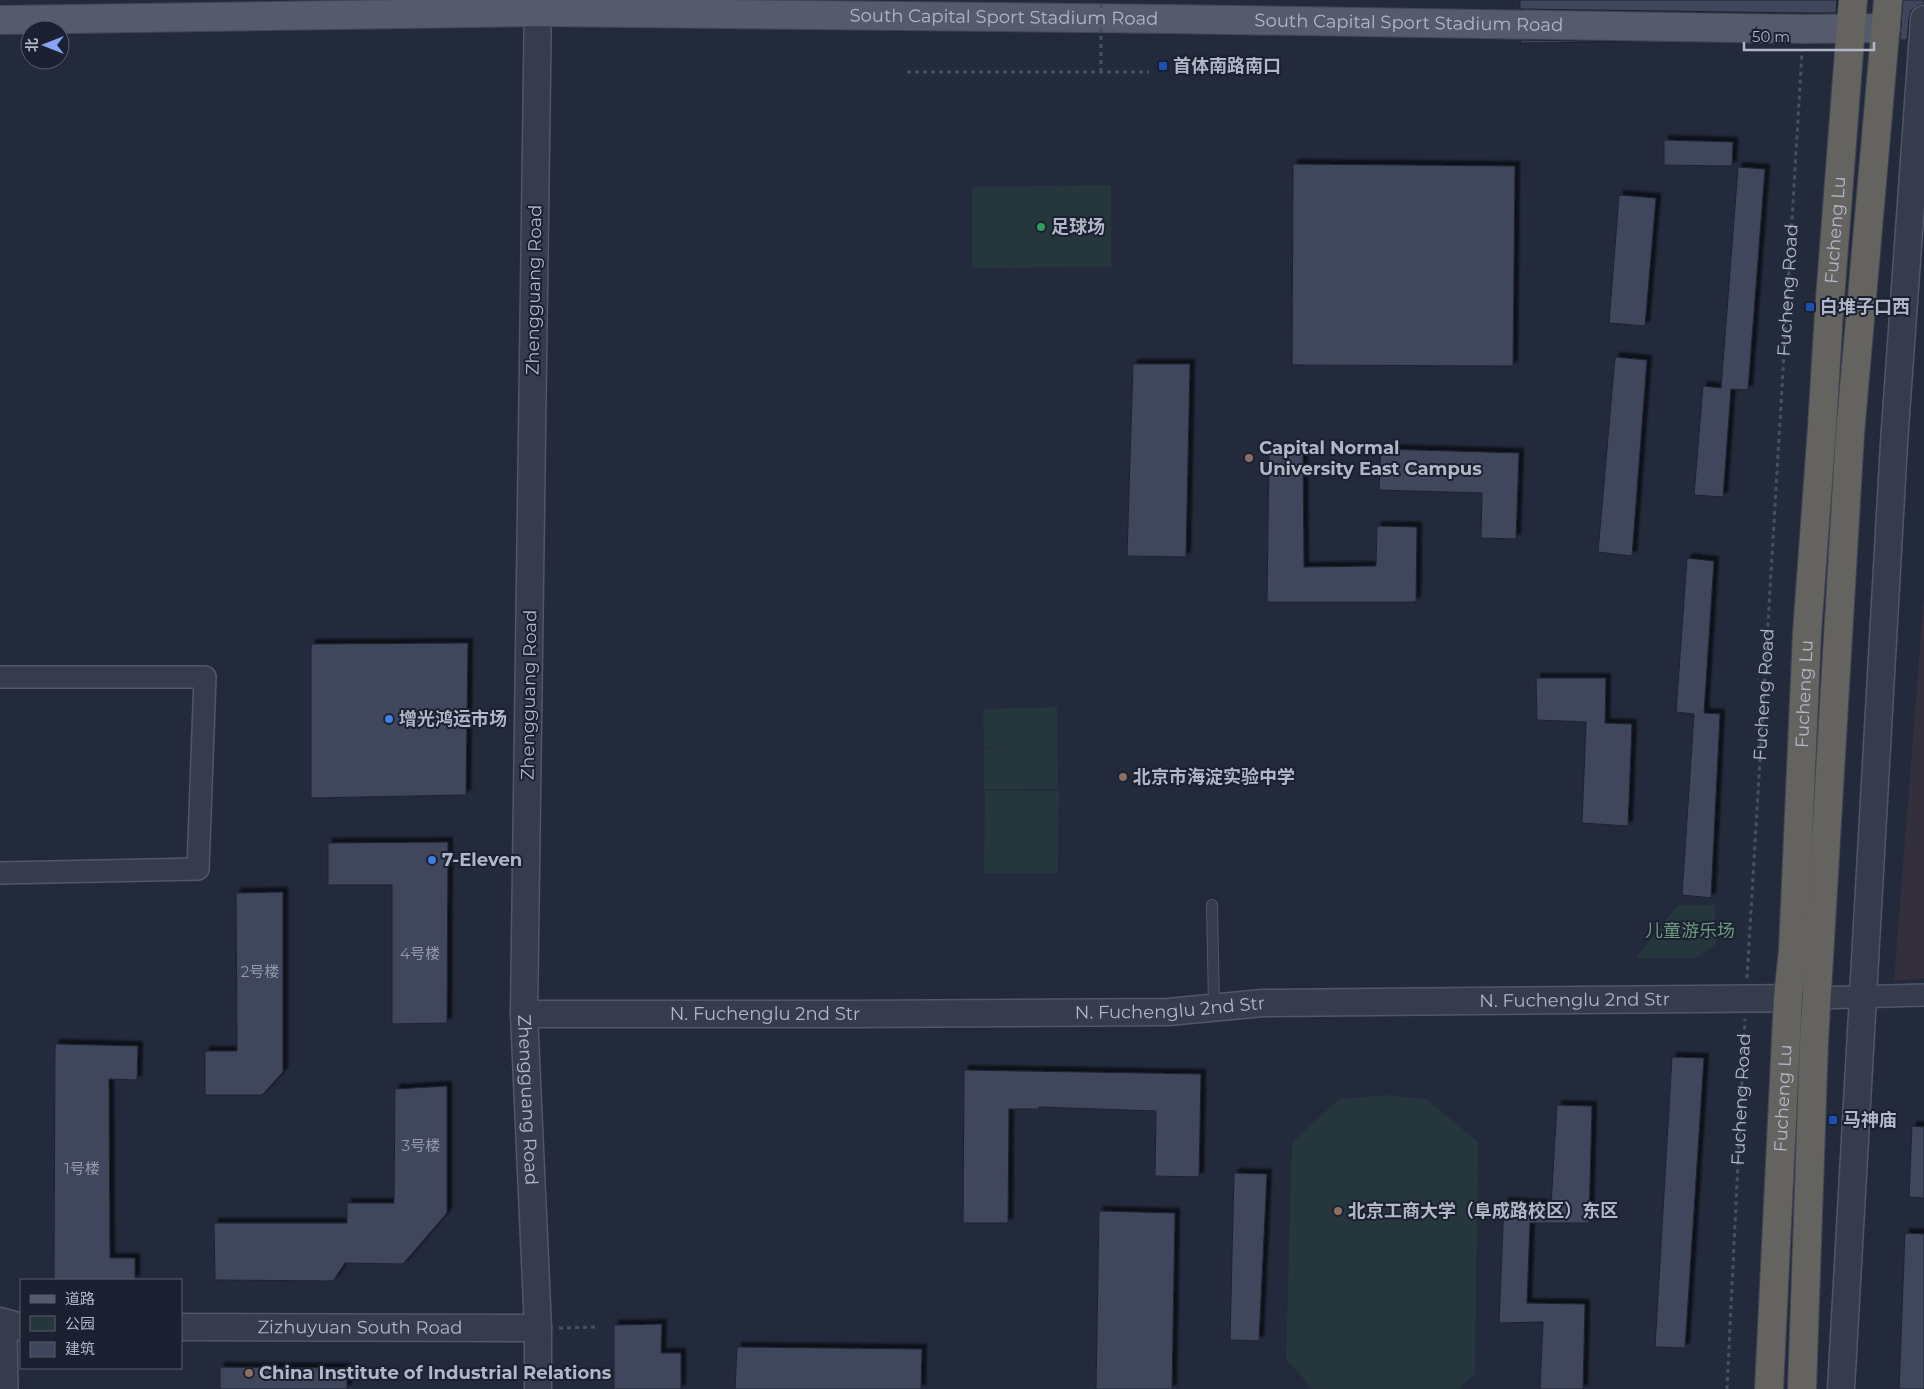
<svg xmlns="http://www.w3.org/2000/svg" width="1924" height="1389" viewBox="0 0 1924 1389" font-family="Montserrat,'Noto Sans SC',sans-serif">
<defs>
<filter id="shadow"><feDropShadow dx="4.5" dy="-4.5" stdDeviation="1" flood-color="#0009"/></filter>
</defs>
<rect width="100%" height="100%" fill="#232a3c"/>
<!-- medical -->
<path fill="#332f3d" d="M1924,595V978L1894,981Z"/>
<!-- green -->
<g fill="#25363d">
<path d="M1111,185V267L972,268V187Z"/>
<path d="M1057,707L1058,789H984V748H1006L984,747L983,709Z"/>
<path d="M985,790L1059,791L1058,873H984Z"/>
<path d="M1678,905H1715L1716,944L1695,958H1636Z"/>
<path d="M1387,1095L1426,1099L1478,1142L1475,1374L1458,1389H1313L1286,1359L1292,1143L1339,1099Z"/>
</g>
<!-- building -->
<g fill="#3f465c" stroke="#1e2333" filter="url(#shadow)">
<path d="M1520,0H1837L1836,13H1803L1520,9Z"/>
<path d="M1903,0H1924V4L1917,6L1911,11L1909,18L1907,40H1900Z"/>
<path d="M1521,40L1631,42L1521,43Z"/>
<path d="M1664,140L1733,142L1732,166L1664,165Z"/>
<path d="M1293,164L1515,166L1513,366L1292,365Z"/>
<path d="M1738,167L1765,169L1748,390L1731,389L1723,497L1694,495L1703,386L1721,388Z"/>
<path d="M1619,195L1656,198L1645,326L1609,323Z"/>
<path d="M1615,357L1647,360L1632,556L1598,552Z"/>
<path d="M1133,364H1190L1186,557L1127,556Z"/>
<path d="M1381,449L1519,453L1516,539L1481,538L1482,493L1379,490Z"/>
<path d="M1269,450L1303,451L1304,567L1376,566L1377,526L1417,527L1416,602H1267Z"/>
<path d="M1687,558L1714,561L1704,713L1720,714L1711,898L1682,895L1694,714L1676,712Z"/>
<path d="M468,643L466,795L311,798V644Z"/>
<path d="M1536,678H1606L1605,723L1632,724L1628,826L1582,823L1586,722L1537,720Z"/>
<path d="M448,842L447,1023L392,1024V885H328V843Z"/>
<path d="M283,892V1072L262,1095H205V1051H237L236,893Z"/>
<path d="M55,1044L138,1046L137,1080L109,1079L110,1258H135V1280H54Z"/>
<path d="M1672,1057L1704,1058L1685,1348L1655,1347Z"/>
<path d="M964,1070L1201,1074L1199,1177L1155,1176L1156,1111L1039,1107V1109H1009L1008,1223H963Z"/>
<path d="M447,1086V1213L403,1264L345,1263L333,1281L215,1280L214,1223H347V1203H394L395,1089Z"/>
<path d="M1557,1105L1592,1106L1589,1223H1530L1527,1303L1585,1304L1583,1389H1540L1543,1322L1499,1323L1504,1202L1551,1205Z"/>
<path d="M1912,1126L1924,1127V1198L1909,1197Z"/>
<path d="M1234,1173L1267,1174L1259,1341L1230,1340Z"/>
<path d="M1099,1211L1175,1213L1172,1389H1096Z"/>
<path d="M1905,1233L1924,1234V1389H1899Z"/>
<path d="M662,1324L661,1353H681V1389H614V1325Z"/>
<path d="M737,1347L922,1349L921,1389H735Z"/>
<path d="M220,1367L347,1368V1389H220Z"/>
</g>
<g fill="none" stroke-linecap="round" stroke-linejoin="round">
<defs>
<path id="service" d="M1212,905L1214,1007"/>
<g id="minor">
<path d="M0,677H205L198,869L0,873"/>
<path d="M1816,998L1924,995"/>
<path d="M6,1330L7,1389"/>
</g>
<g id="tertiary">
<path id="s3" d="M538,0L524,1014L538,1328V1389"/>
<path id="s4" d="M524,1014H852L1168,1012L1263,1003L1810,998"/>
<path d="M0,1321L21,1327"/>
<path id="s5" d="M181,1327L538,1328"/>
<path d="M1841,1389L1894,443L1924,19"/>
</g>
<g id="primary">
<path id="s6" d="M0,20L538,12L1169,19L1803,29L1886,28"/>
</g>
<g id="trunk">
<path id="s7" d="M1769,1389L1788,997L1793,950L1807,633L1822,427L1829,312L1853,0"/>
<path d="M1802,1389L1814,1042L1850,434L1888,0"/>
</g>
</defs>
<!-- service casing -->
<use href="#service" stroke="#525767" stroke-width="12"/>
<!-- minor casing -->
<use href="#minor" stroke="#525767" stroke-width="24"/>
<!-- tertiary casing -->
<use href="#tertiary" stroke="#525767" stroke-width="29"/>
<!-- primary casing -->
<use href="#primary" stroke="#404555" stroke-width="30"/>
<!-- trunk casing -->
<use href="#trunk" stroke="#3f4454" stroke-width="30"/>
<!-- path -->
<g stroke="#43535a" stroke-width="3" stroke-dasharray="4 4" stroke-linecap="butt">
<path d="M907,72H1149"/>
<path id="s1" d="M1747,978L1802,51"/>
<path d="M559,1328L598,1327"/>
<path id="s2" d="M1727,1389L1745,1019"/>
</g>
<!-- service -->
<use href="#service" stroke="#373c4c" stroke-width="10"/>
<!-- minor -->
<use href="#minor" stroke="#373c4c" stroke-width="21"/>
<!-- tertiary -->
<use href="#tertiary" stroke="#373c4c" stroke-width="26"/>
<!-- primary -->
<use href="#primary" stroke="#555b6c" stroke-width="28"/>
<!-- trunk -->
<use href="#trunk" stroke="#646360" stroke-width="28"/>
<!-- path-bridge -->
<path stroke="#43535a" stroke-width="3" stroke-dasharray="4 4" stroke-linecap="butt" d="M1101,72V0"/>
</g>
<!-- markers -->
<g fill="#1a4fb4" stroke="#1c2131" stroke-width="2">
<rect x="1158" y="61" width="10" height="10" rx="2.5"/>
<rect x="1805" y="302" width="10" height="10" rx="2.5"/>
<rect x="1828" y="1115" width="10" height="10" rx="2.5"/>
</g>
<circle fill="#2e9e5b" stroke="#1c2131" stroke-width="2" cx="1041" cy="227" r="5"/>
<g fill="#8d6e63" stroke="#1c2131" stroke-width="2">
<circle cx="1249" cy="458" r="5"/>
<circle cx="1123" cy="777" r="5"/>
<circle cx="1338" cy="1211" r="5"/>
<circle cx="249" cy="1373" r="5"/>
</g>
<g fill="#3f7fe0" stroke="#1c2131" stroke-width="2">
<circle cx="389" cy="719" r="5"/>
<circle cx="432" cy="860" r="5"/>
</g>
<g text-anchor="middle" stroke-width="4" stroke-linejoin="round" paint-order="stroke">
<!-- number labels -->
<g font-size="15" fill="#959bac">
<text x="420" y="959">4号楼</text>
<text x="260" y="977">2号楼</text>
<text x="421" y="1151">3号楼</text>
<text x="82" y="1174">1号楼</text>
</g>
<!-- street labels -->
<g font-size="18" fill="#b2b7c7" stroke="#1c2131">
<text dy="6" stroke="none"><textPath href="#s6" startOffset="1004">South Capital Sport Stadium Road</textPath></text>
<text dy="6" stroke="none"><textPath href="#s6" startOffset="1409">South Capital Sport Stadium Road</textPath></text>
<text dy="6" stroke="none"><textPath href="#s7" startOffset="1161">Fucheng Lu</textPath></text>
<text transform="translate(534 290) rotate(-89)" y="6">Zhengguang Road</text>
<text dy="6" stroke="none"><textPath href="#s1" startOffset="689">Fucheng Road</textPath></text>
<text dy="6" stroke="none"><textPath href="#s1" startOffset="284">Fucheng Road</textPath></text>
<text dy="6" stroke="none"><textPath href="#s7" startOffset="696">Fucheng Lu</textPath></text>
<text transform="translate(529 695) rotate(-89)" y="6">Zhengguang Road</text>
<text dy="6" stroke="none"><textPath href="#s4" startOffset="1051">N. Fuchenglu 2nd Str</textPath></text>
<text dy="6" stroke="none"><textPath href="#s4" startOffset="646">N. Fuchenglu 2nd Str</textPath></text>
<text dy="6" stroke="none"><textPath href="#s4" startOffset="241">N. Fuchenglu 2nd Str</textPath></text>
<text dy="6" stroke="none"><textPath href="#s7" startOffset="291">Fucheng Lu</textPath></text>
<text dy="6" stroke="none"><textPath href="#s2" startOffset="290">Fucheng Road</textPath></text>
<text dy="6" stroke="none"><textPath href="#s3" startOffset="1100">Zhengguang Road</textPath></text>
<text dy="6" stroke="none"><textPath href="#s5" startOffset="179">Zizhuyuan South Road</textPath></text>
</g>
<!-- poi labels -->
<g font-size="18" font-weight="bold" fill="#b2b7c7" stroke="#1c2131" text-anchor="start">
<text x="1173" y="72">首体南路南口</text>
<text x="1051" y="233">足球场</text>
<text x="1820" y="313">白堆子口西</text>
<text x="1259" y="454">Capital Normal<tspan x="1259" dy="21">University East Campus</tspan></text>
<text x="399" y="725">增光鸿运市场</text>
<text x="1133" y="783">北京市海淀实验中学</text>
<text x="442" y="866">7-Eleven</text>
<text x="1843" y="1126">马神庙</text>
<text x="1348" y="1217">北京工商大学（阜成路校区）东区</text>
<text x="259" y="1379">China Institute of Industrial Relations</text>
</g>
<!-- park labels -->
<g font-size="18" fill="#6a987b" stroke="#1c2131">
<text x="1690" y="937">儿童游乐场</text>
</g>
</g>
<!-- legend -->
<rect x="20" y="1279" width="162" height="90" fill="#1c2131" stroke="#585d6d"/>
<rect x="30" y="1295" width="25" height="8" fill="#555b6c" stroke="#585d6d"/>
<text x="65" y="1304" font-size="15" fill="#b2b7c7">道路</text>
<rect x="30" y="1316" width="25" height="15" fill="#25363d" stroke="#585d6d"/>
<text x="65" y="1329" font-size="15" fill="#b2b7c7">公园</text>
<rect x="30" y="1342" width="25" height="15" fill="#3f465c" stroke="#585d6d"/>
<text x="65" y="1354" font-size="15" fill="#b2b7c7">建筑</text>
<!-- north arrow -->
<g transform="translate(45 45) rotate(270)"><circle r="24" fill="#1c2131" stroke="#585d6d"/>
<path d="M0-4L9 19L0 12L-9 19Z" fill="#88a2f6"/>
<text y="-8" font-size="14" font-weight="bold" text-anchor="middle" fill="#b2b7c7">北</text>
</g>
<!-- scale -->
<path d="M1744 42v8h130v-8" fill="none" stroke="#b2b7c7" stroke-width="2.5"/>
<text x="1752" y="42" font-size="15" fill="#b2b7c7" stroke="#1c2131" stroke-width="4" paint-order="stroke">50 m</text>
</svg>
